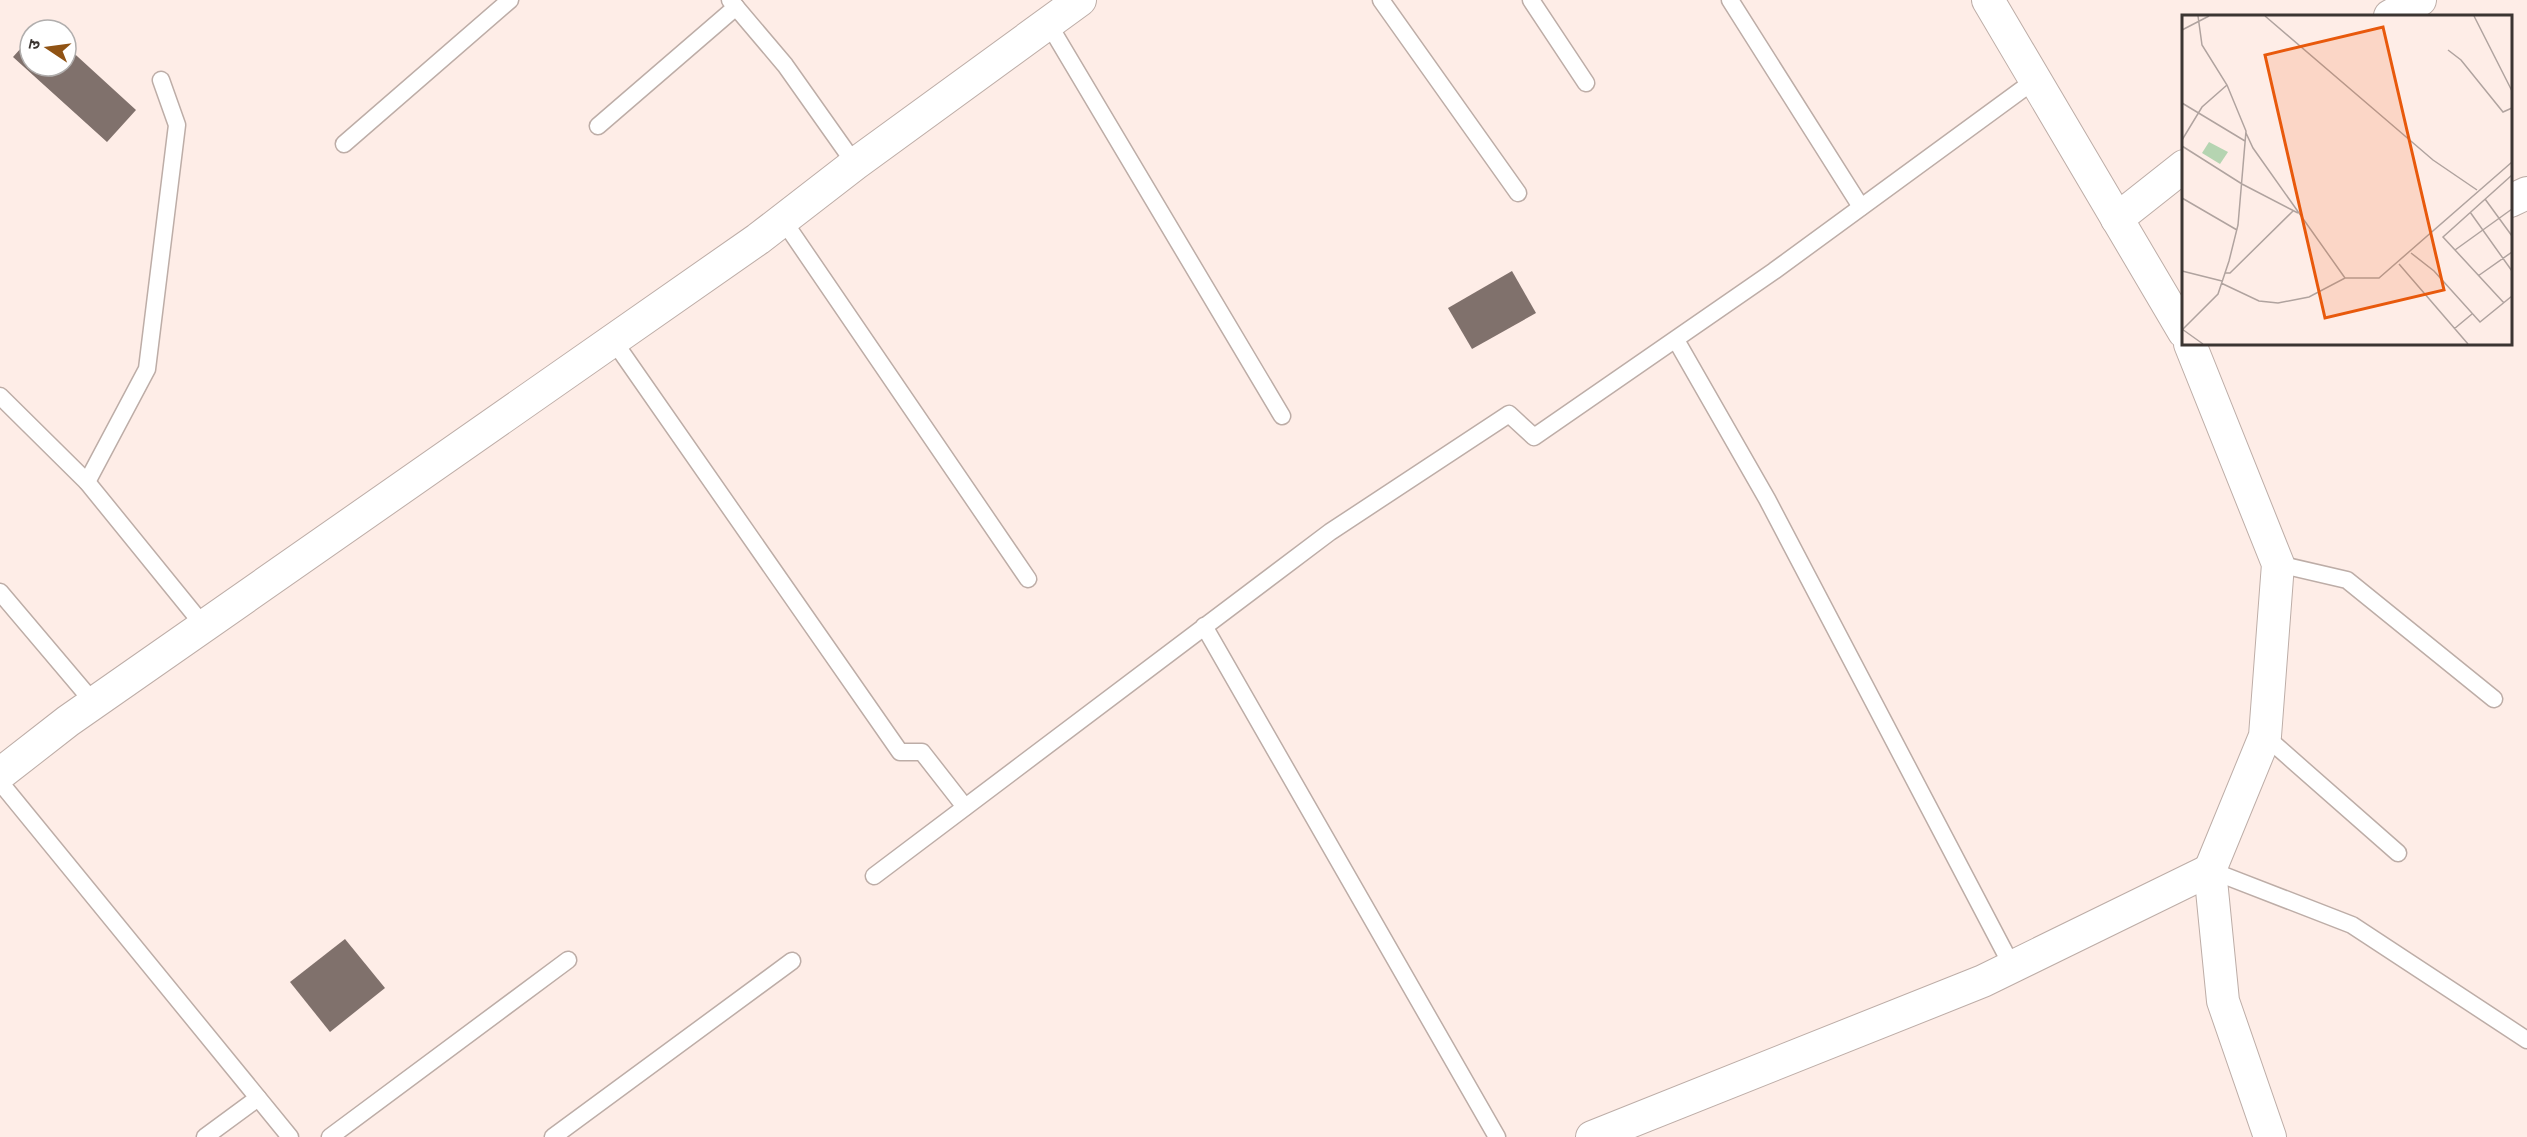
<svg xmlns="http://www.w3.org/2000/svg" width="2527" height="1137" viewBox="0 0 2527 1137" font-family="'IBM Plex Serif','Noto Sans Devanagari',serif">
<rect width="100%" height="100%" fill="#feede7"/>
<!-- building -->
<g fill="#80716c">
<path d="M30,38V66H66V46L136,110L107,142L13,57Z"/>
<path d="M1512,271L1536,313L1472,349L1448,308Z"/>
<path d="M345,939L385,988L330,1032L290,982Z"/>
</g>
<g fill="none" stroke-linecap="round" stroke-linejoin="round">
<defs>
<g id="lane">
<path d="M730,0L785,65L855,164"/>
<path d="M1381,0L1518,193"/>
<path d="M1531,0L1586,83"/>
<path d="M1730,0L1861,207"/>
<path d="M1048,23L1282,416"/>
<path d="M598,126L736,7"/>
<path d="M344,144L510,0"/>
<path d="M783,220L1028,579"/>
<path d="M613,340L900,752H922L965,807"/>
<path d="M1676,340L1767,499L2012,966"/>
<path d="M0,396L87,482L204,626"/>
<path d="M87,482L147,369L177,125L161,80"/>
<path d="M2278,564L2347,580L2494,699"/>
<path d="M0,592L94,703"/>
<path d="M1204,626L1497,1137"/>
<path d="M2265,736L2398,853"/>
<path d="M0,782L290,1137"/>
<path d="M2210,870L2352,925L2527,1040"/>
<path d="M874,876L1330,532L1509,414L1534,437L1774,271L2035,80"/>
<path d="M205,1137L258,1098"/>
<path d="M330,1137L568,960"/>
<path d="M553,1137L792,961"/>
</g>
<g id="street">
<path d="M1988,0L2184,332"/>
<path d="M2390,16L2420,0"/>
<path d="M2510,201L2527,193"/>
<path d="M2117,219L2184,166"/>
<path d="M2190,344L2278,564L2265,736L2210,870L2223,1001L2270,1137"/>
<path d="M0,774L68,721L758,239L855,164L1080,0"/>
<path d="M1592,1137L1983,981L2210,870"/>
</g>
</defs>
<!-- lane casing -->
<use href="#lane" stroke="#bdada7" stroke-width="19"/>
<!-- street casing -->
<use href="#street" stroke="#bdada7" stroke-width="34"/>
<!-- lane -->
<use href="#lane" stroke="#fff" stroke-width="16"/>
<!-- street -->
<use href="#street" stroke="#fff" stroke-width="32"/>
</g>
<!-- overview -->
<g transform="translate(2182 15)">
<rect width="330" height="330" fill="#feede7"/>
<path d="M27,127L46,137L38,149L20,138Z" fill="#b5d4b1"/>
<path fill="none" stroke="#b0a39f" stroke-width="1.5" d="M83,1L251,145L295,175M292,1L330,76M0,15L27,1M266,35L279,45L321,97L330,93M0,88L63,126M64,118L71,133L163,263M0,125L20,92L45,70M0,131L60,169L116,198M0,183L55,215M303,184L330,221M288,197L330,256M273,235L330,194M229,238L252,256L298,307L330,281M217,249L286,329M0,256L40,266M43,258H48L111,196M296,261L330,237M39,268L77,286L96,288L127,282L163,263H197L330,147M322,288L261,222L330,160M0,314L21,329M272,314L290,299M0,315L36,279L47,246L56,210L64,116L45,70L20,30L16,1"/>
<path fill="#e8590c" fill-opacity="0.15" stroke="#e8590c" stroke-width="3" d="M201,12L262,275L143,303L83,40Z"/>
<rect width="330" height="330" fill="none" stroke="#3b3532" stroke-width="3"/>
</g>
<!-- north arrow -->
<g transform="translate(48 48) rotate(283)"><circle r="28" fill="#ffffff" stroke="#b1aead" stroke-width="1.5"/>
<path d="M0-4.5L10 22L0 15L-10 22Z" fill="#905314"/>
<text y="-9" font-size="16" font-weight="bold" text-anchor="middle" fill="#3b3532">उ</text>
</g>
</svg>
